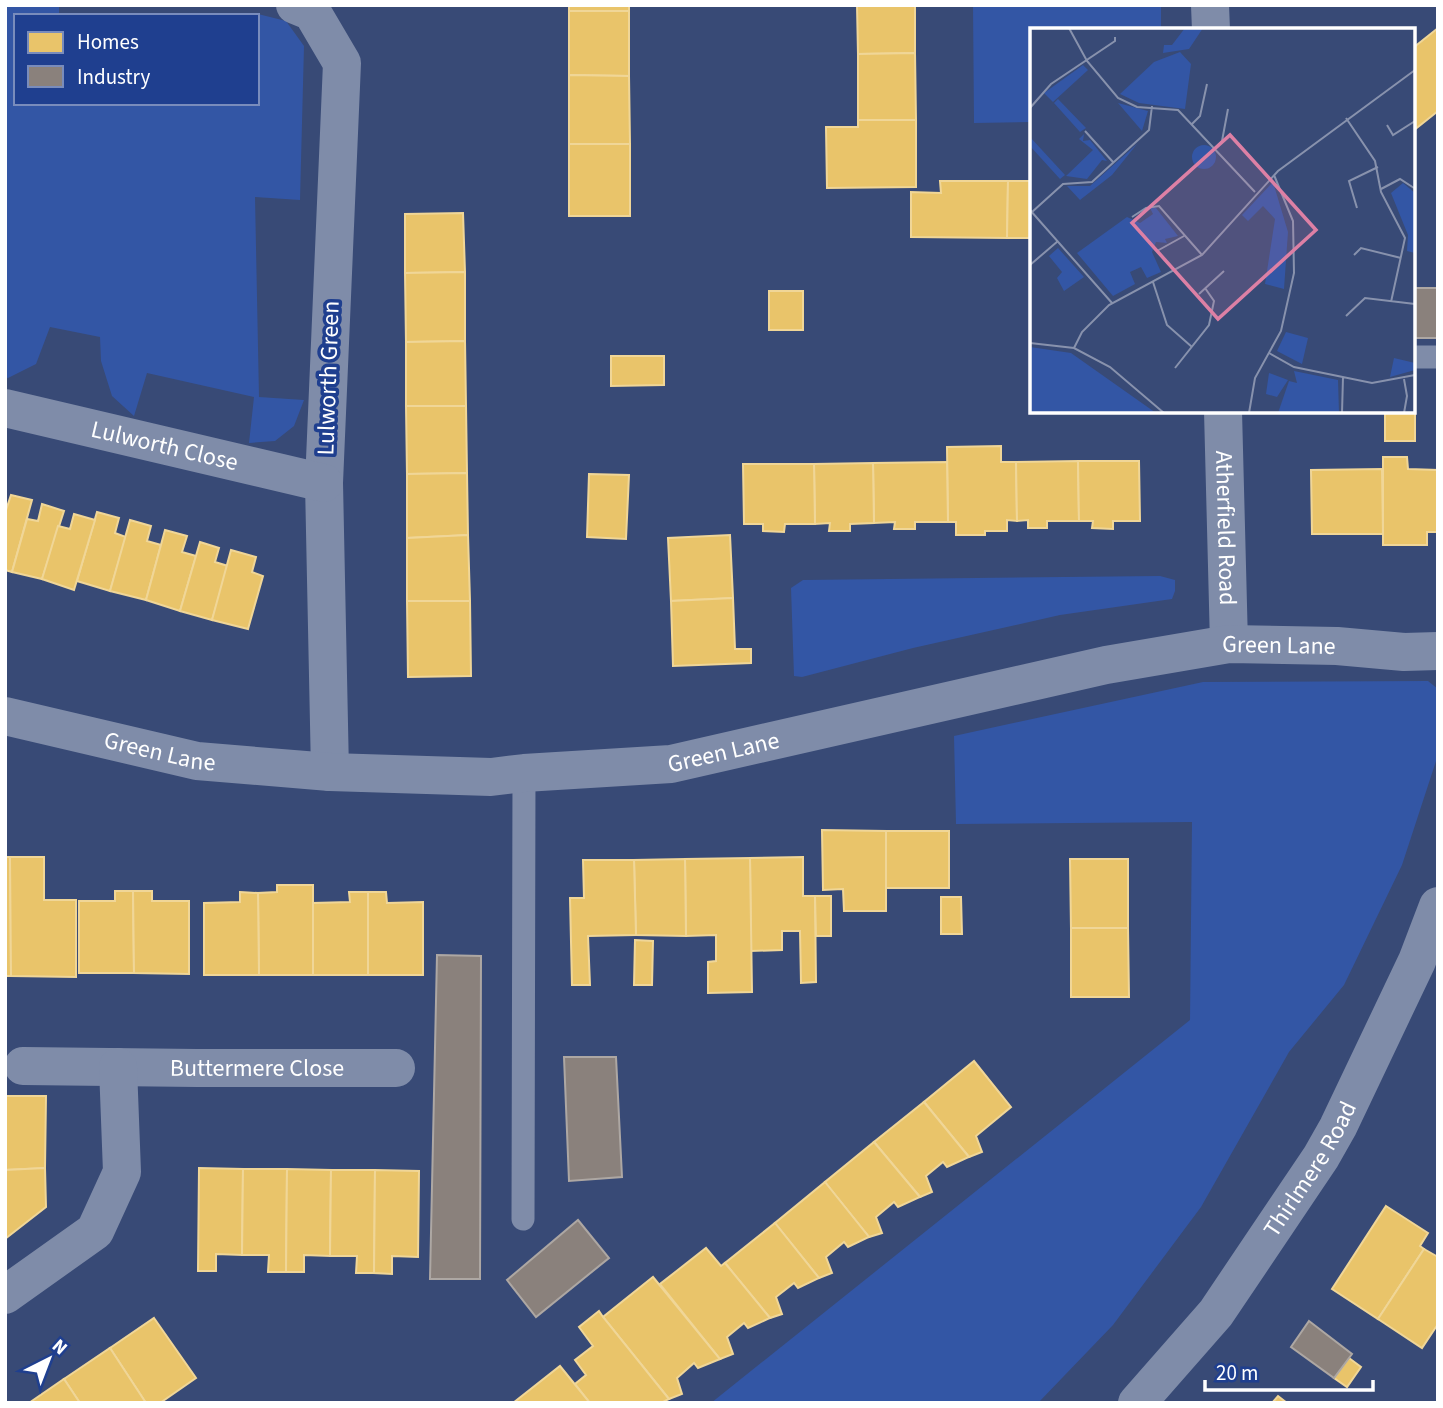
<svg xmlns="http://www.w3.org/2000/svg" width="1443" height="1408" viewBox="0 0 1443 1408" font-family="'Source Sans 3',sans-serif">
<rect width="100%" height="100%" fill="#384a76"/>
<!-- green -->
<g fill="#3356a5">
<path d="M5,5H59V16H16V103H257L258,14L286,21L304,46L300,200L255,197L259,397L304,400L294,426L275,441L249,443L254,397L147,373L134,416L112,396L101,361L100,337L50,327L36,364L8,378L5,377Z"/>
<path d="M973,5H1161V30H1032V122L974,123Z"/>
<path d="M1160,576L1175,580V591L1172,599L1060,615L913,648L802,677L794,676L791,588L803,580Z"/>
<path d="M1428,681L1438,689V755L1402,865L1344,985L1289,1052L1201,1207L1113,1325L1038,1403H711L1190,1020L1192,822L956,824L954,736L1203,682Z"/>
</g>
<!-- homes -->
<g fill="#e9c46a" stroke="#f0d697" stroke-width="2">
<rect x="569" y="5" width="60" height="6"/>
<path d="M857,5H915V53L858,54Z"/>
<path d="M569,11H629V76L569,75Z"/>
<path d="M1438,28V111L1413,131V48Z"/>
<path d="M915,53L916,120H858V54Z"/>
<path d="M569,75L629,76L630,144H569Z"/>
<path d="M858,120H916V187L827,188L826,127H858Z"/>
<rect x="569" y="144" width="61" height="72"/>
<path d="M940,181H1008L1007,238L911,237V192L941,193Z"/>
<path d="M1008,181H1032V238H1007Z"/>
<path d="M463,213L465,272L405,273V214Z"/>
<path d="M465,272V341L406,342L405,273Z"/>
<rect x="769" y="291" width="34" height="39"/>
<path d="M465,341L466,406H406V342Z"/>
<path d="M611,356H664V385L611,386Z"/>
<path d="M1415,401V441H1385V411H1413V402Z"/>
<path d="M406,406H466L467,473L407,474Z"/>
<path d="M1001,446V462H1016L1017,521L1007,520V531H985V535H956V522H948L947,447Z"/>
<path d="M1383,457H1407L1408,469L1438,470V532H1427V545H1383Z"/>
<path d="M1078,461L1079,521H1047V528H1028V520L1017,521L1016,462Z"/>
<path d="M1078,461H1139L1140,521H1113V529L1092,528L1093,521H1079Z"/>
<path d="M947,462L948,522H915V529H894L895,522L874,523L873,463Z"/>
<path d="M873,463L874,523L850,524V531H829L830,523L815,524L814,464Z"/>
<path d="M743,464H814L815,524H785L784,532L763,531V524H744Z"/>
<path d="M1382,469L1383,534H1312L1311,470Z"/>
<path d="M467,473L468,535L407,538V474Z"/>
<path d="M589,474L629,475L626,539L587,537Z"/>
<path d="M11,495L32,500L12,572L5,570V513Z"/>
<path d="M42,504L64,511L42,579L12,572L27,519L38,521Z"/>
<path d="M97,512L119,518L115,533L126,537L110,591L77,581Z"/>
<path d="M74,514L95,520L74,590L42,579L58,526L70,529Z"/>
<path d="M130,520L151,526L147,541L161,545L146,600L110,591Z"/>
<path d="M165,530L187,536L182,552L196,556L180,611L146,600Z"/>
<path d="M468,535L470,601H407V538Z"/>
<path d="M730,535L733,598L671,601L668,538Z"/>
<path d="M200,542L219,548L215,562L228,566L212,620L180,611Z"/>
<path d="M231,550L256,557L252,572L263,576L248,629L212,620Z"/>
<path d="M733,598L735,649H751V663L673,666L671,601Z"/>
<path d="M407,601H470L471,676L408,677Z"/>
<path d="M822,830L886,831V911H844L843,889L823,890Z"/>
<rect x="886" y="831" width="63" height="57"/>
<path d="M5,857H10L11,976H5Z"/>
<path d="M10,857H44V900H76V977L11,976Z"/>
<path d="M803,857V896H815L816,982L801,983L800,931H782V950L751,951L750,858Z"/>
<path d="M750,858L752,992L708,993V962L716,961V935L686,936L685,859Z"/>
<path d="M685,859L686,936L636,935L634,860Z"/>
<path d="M1070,859H1128V928H1071Z"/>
<path d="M583,860H634L636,935L588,936L590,985H572L570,898H584Z"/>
<path d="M277,885H313V975H259L258,893L277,892Z"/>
<path d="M115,891H133L134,973H79V901H115Z"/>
<path d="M133,891H152V901H189V974L134,973Z"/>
<path d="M240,892L258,893L259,975H204V903L240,902Z"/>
<path d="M349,892H368V975H313V903L350,902Z"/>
<path d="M368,892H386L387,903L423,902V975H368Z"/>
<path d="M815,896H831V936H816Z"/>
<path d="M941,897H961L962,934H941Z"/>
<path d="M1071,928H1128L1129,997H1071Z"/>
<path d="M635,940L653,941L652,985H634Z"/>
<path d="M974,1061L1011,1107L976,1136L982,1152L969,1157L924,1102Z"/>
<path d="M5,1096H46L45,1168L5,1170Z"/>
<path d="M924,1102L969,1157L947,1167L943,1162L926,1176L932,1192L920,1197L874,1142Z"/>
<path d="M874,1142L920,1197L898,1207L894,1202L876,1217L882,1233L869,1237L825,1182Z"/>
<path d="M45,1168L46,1207L5,1239V1170Z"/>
<path d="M199,1168L243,1169L242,1255L216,1254V1271H198Z"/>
<path d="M243,1169H287L286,1272H268L269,1255H242Z"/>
<path d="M287,1169L331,1170L330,1256L304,1255V1272H286Z"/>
<path d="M331,1170H375L374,1273H356L357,1256H330Z"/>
<path d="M375,1170L419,1171L418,1257L392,1256V1274L374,1273Z"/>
<path d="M825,1182L869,1237L848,1247L844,1242L826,1257L832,1273L819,1278L775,1223Z"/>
<path d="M1386,1206L1428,1233L1420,1246L1424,1249L1378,1319L1332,1289Z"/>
<path d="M775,1223L819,1278L798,1288L794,1283L776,1297L782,1314L770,1318L725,1263Z"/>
<path d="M706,1248L721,1266L725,1263L770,1318L748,1328L744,1323L727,1337L733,1354L720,1359L660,1284Z"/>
<path d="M1424,1249L1438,1257V1324L1422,1348L1378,1319Z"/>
<path d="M653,1277L720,1359L698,1368L694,1363L677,1378L682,1394L669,1399L603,1317Z"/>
<path d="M599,1311L603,1317L669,1399L661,1403H590L575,1384L586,1375L575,1360L593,1346L579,1327Z"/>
<path d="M154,1318L196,1378L160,1403H146L110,1348Z"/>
<path d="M110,1348L146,1403H80L64,1379Z"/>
<path d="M1349,1358L1361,1367L1347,1387L1334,1378Z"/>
<path d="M560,1366L590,1403H513Z"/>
<path d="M64,1379L80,1403H29Z"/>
<path d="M1278,1396L1287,1403H1272Z"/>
</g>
<!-- industry -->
<g fill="#8a817c" stroke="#ada7a3" stroke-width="2">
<rect x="1413" y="288" width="25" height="50"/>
<path d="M437,955L481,956L480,1279H430Z"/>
<path d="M564,1057H616L622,1177L569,1181Z"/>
<path d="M578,1220L609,1258L536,1317L507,1280Z"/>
<path d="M1309,1321L1352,1354L1334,1378L1291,1347Z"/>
</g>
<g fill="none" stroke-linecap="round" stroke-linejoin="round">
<!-- service -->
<g stroke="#7f8ca9" stroke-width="23">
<path d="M1413,357H1438"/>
<path d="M523,1219L524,773"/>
</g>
<!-- minor -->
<g stroke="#7f8ca9" stroke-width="38">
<path d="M295,5L312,12L342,63L324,483L330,772"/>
<path d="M1210,5L1211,30"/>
<path id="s1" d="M5,408L324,483"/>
<path id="s2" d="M1223,411L1229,644"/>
<path id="s3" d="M5,716L197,761L330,772L491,777L524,773L671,764L1106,665L1229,644L1337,646L1404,652L1438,651"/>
<path id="s4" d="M23,1066L197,1068H396"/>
<path d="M5,1295L95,1231L122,1172L118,1067"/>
<path id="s5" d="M1137,1403L1216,1313L1321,1157L1338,1127L1417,961L1438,906"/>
</g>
</g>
<g text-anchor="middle" stroke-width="7" stroke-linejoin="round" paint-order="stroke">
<!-- street labels -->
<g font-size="24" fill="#fff" stroke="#1f3f8f">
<text transform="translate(328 378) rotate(-88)" y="8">Lulworth Green</text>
<text dy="8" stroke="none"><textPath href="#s1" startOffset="164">Lulworth Close</textPath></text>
<text dy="8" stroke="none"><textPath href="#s2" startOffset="117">Atherfield Road</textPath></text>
<text dy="8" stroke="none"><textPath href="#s3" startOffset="1293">Green Lane</textPath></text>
<text dy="8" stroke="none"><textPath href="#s3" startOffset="159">Green Lane</textPath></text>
<text dy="8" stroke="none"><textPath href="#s3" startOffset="726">Green Lane</textPath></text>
<text dy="8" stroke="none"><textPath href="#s4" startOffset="234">Buttermere Close</textPath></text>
<text dy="8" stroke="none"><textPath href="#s5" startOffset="292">Thirlmere Road</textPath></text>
</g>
</g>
<!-- overview -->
<g transform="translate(1030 28)">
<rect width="385" height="385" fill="#384a76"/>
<path d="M155,0H173L159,21L133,25L134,17H142ZM150,24L161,36L155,81L109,75L90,66L124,34ZM53,37L58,42L23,74L14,65ZM28,71L56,100L50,104L24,75ZM88,75L118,83L112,103ZM54,106L53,113L60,112L77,133L72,132L57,151L36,148L63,122L49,111ZM0,109L35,147L30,151L0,118ZM107,116L82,147L50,172L37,158H60ZM162 129a12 12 0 1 1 24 0a12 12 0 1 1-24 0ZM243,154L258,204L254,261L235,256L245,191L233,178L218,193L212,187ZM373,155L385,165V225L377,223L378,207L361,165ZM120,180H126L148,208L135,211L137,215L126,214L122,224L131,244L117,250L111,239L100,244L105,256L83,268L47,225L97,189L110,195L123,186ZM28,220L54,249L34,263L27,250L32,244L19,228ZM256,304L278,310L272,336L247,323ZM0,319L41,325L126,385H0ZM364,330L385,335V342L360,349ZM264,343L308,352L309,385H248L259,353L267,355ZM239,345L258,352L247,369L236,366Z" fill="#3356a5"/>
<path fill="none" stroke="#8892ad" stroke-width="2" d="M39,0L57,33L88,70L107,79L148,82L225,164M0,80L21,56L85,13V9M316,90L345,133L351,164L375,210L361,274M162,96L170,88L177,56M357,97L363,107L385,93M55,103L83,134M184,121L192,113L198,81M351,161L370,151L384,160M327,180L319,153L348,139M0,182L82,275M2,184L33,156L62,154L119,102L122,78M102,189L116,180L129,178L172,227M127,223L154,208M324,227L331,220L371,230M0,237L28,213M123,254L137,297L162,319M169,266L194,243M316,288L335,270L385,276M0,315L44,320L80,339L134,385M44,320L52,304L79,277L172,227L248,143L385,42M239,325L264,339L342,355L385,347M145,340L179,297L184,273L175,260M219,385L225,350L251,303L264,245L263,193L244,147M312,385L313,349M374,385L377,368L374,351"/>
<path fill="#dd80a5" fill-opacity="0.15" stroke="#dd80a5" stroke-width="3.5" d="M200,107L286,202L188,291L102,195Z"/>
<rect width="385" height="385" fill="none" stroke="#fff" stroke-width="3.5"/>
</g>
<!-- border -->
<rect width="1443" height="1408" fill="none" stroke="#ffffff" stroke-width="14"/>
<!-- legend -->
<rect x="14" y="14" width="245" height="91" fill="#1f3f8f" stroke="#798cbc" stroke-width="2"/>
<rect x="28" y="32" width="35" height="21" fill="#e9c46a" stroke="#798cbc" stroke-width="2"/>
<text x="77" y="49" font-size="21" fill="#ffffff">Homes</text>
<rect x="28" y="66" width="35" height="21" fill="#8a817c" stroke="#798cbc" stroke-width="2"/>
<text x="77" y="84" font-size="21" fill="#ffffff">Industry</text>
<!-- north arrow -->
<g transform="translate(49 1359) rotate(42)" stroke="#1f3f8f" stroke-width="5" paint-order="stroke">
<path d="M0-5L12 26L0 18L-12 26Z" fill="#ffffff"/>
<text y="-10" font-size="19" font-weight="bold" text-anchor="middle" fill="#ffffff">N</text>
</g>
<!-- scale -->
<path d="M1205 1380v10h168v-10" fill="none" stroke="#ffffff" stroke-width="3.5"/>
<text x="1216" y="1380" font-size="21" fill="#ffffff" stroke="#1f3f8f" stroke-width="5" paint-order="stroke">20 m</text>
</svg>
